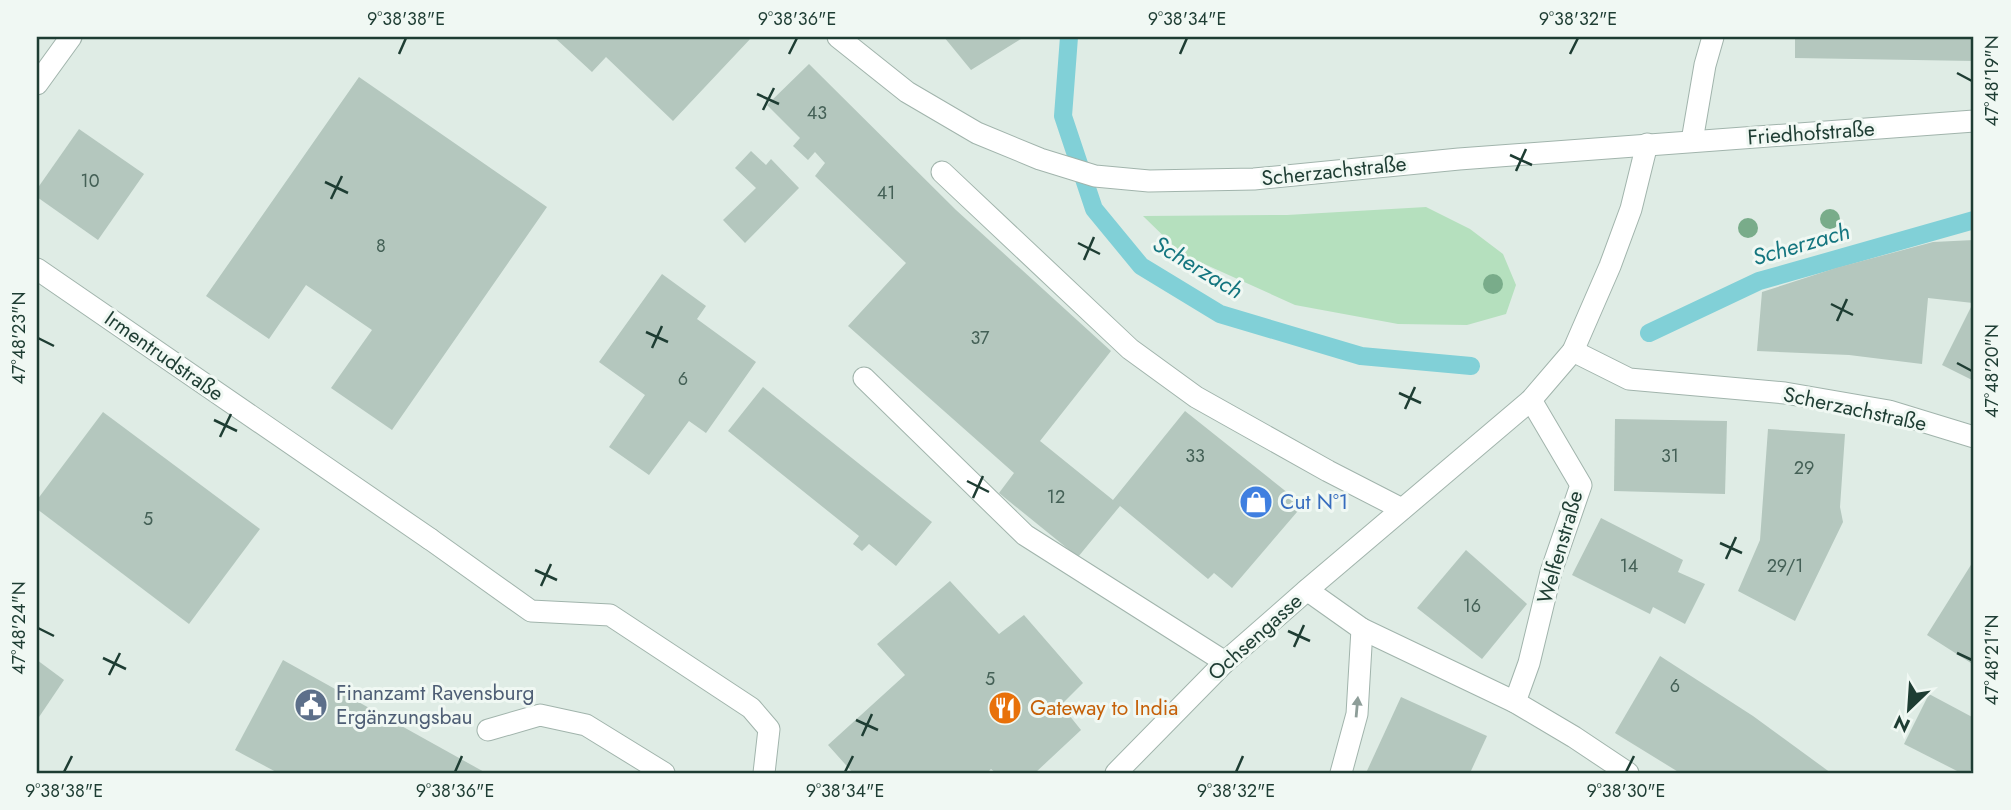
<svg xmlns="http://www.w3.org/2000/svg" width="2011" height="810" viewBox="0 0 2011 810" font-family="Jost,sans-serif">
<rect width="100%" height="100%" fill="#dfece5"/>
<!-- green -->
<path fill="#b5e0be" d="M1426,207L1470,229L1503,254L1516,285L1506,314L1467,325L1398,324L1295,305L1182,254L1143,216L1287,215Z"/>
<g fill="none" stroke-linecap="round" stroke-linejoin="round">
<!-- stream -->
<g stroke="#81d0d7" stroke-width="18">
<path d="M1069,37L1063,116L1094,209L1141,266L1220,314L1361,356L1471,366"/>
<path d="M1649,333L1759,281L1974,220"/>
</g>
</g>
<!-- building -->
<g fill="#b4c7be">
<path d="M554,37H752L673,121L606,57L592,72Z"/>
<path d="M944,37H1024L971,70Z"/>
<path d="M1795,37H1974V61L1795,58Z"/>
<path d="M809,64L956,210L1111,351L1040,441L1113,500L1185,411L1303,505L1232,588L1214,573L1208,579L1120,506L1078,557L999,493L1014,473L848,326L906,263L815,176L825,163L815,152L808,160L793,146L800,138L767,105Z"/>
<path d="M359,77L547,207L392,430L331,388L372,330L306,285L269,339L206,296Z"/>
<path d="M79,129L144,174L98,240L37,197V189Z"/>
<path d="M751,151L766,165L771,159L799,188L745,243L723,220L756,188L735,168Z"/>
<path d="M1974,240V381L1942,365L1973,303L1928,298L1922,364L1849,355L1757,351L1762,292L1836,268L1933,242Z"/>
<path d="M662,274L706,306L697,319L756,362L706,433L689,421L649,475L609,447L645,395L599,362Z"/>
<path d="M763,387L932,522L896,566L869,544L862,551L853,544L859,536L728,431Z"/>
<path d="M103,412L260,529L189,624L37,509V500Z"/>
<path d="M1615,419L1727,421L1725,494L1614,491Z"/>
<path d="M1768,429L1845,434L1840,507L1843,522L1795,621L1738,591L1760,540Z"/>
<path d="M1601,518L1683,560L1678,572L1705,584L1685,624L1653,607L1650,614L1572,575Z"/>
<path d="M1466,550L1527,604L1482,659L1417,608Z"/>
<path d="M1974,560V665L1927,635Z"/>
<path d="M950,581L999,634L1024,615L1083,683L1061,705L1081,730L1035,773H996L991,769L987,773H853L828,745L905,675L877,644Z"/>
<path d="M1660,656L1753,716L1831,773H1680L1615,733Z"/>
<path d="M37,660L64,680L37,720Z"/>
<path d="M283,660L486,773H278L235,750Z"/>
<path d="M1929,694L1974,718V762L1969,773H1961L1904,744Z"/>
<path d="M1401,697L1487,736L1470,773H1366Z"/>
</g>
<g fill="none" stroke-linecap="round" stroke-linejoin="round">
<defs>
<g id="service">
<path d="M864,378L1025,535L1225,662"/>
<path d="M430,539L531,611L610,615L751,708L769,729L764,773"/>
<path d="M488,730L540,715L586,725L664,773"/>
</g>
<path id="pedestrian" d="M942,172L1130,349L1196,397L1328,471L1402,509"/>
<g id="minor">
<path d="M838,37L907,92L977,133L1040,159L1095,176L1149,181L1254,179L1459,159L1974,121"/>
<path d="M37,84L71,37"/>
<path d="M1692,141L1705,65L1713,37"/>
<path d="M37,269L430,539"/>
<path d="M1573,351L1629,379L1785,393L1889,411L1974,437"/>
<path d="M1307,590L1362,629L1515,702L1574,737L1628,773"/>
<path d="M1515,702L1529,663L1551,572L1581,485L1531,400"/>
<path d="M1116,773L1225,662L1307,590L1531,400L1573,351L1610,266L1631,209L1647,144"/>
<path d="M1341,773L1357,714L1362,629"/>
</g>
</defs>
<!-- service casing -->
<use href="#service" stroke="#a1b4ac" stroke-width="23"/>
<!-- pedestrian casing -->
<use href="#pedestrian" stroke="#a1b4ac" stroke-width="23"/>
<!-- minor casing -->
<use href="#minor" stroke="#a1b4ac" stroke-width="23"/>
<!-- service -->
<use href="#service" stroke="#fff" stroke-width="21"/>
<!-- pedestrian -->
<use href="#pedestrian" stroke="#fff" stroke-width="21"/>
<!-- minor -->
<use href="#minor" stroke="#fff" stroke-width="21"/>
</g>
<!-- trees -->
<g fill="#79ac8a">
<circle cx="1830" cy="219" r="10"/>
<circle cx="1748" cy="228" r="10"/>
<circle cx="1493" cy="284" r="10"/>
</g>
<!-- one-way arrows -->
<defs><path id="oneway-solid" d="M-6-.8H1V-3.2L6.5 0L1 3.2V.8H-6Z" transform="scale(1.75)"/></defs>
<use fill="#8e9e99" href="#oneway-solid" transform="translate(1357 707) rotate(-85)"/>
<!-- ticks -->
<path fill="none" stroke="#1e3d33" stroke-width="2.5" d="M399,54L406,38M789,54L797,38M1180,54L1187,38M1570,54L1578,38M1957,73L1972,81M757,94L779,104M763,110L774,88M1510,155L1532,165M1516,171L1526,149M325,182L348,193M331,199L342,176M1078,243L1100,254M1084,260L1094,237M1831,304L1853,315M1837,321L1847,299M646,332L668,342M38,338L54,346M652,348L662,326M1957,363L1972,371M1399,393L1421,403M1405,409L1415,387M214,420L237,431M220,437L231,414M967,481L989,492M973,498L983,476M1720,543L1742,553M1726,559L1736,537M535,570L557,580M541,586L551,564M38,628L54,636M1288,631L1310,641M1294,647L1304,625M1957,653L1972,660M103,658L126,669M109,675L120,653M856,720L878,730M862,736L872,714M64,772L72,756M455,772L462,756M845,772L853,756M1236,772L1243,756M1626,772L1634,756"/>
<!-- icons -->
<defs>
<symbol id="shop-disc" viewBox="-11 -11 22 22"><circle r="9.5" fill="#3f7fe0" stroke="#f0f8f3"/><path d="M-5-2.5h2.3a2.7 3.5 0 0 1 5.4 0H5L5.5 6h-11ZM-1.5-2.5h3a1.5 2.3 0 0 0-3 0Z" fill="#fff"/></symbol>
<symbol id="civic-disc" viewBox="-11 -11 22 22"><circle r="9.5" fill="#5c6f8a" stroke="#f0f8f3"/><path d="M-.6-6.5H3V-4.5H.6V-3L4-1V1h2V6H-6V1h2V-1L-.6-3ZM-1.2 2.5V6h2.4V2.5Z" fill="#fff"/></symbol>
<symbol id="restaurant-disc" viewBox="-11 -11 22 22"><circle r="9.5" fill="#e8710a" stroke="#f0f8f3"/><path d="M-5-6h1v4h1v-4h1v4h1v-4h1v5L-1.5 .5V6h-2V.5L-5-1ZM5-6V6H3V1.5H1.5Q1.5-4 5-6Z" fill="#fff"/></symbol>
</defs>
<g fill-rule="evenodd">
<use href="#shop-disc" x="1237" y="483" width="38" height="38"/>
<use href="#civic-disc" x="292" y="686" width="38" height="38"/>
<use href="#restaurant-disc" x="986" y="689" width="38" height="38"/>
</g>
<g text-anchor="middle" stroke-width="6" stroke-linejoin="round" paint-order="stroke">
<!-- number labels -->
<g font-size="18" fill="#446056">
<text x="817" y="119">43</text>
<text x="90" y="187">10</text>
<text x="886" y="199">41</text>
<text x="381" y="252">8</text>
<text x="980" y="344">37</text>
<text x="683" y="385">6</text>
<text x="1195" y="462">33</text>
<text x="1670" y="462">31</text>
<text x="1804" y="474">29</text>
<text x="1056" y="503">12</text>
<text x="148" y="525">5</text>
<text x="1629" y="572">14</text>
<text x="1785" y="572">29/1</text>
<text x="1472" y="612">16</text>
<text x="990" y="685">5</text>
<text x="1675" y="692">6</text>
</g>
<!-- street labels -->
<g font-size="21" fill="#1e3d33" stroke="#f0f8f3">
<text transform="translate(1811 133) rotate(-4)" y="7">Friedhofstraße</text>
<text transform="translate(1334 171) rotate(-6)" y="7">Scherzachstraße</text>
<text transform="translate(164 356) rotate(35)" y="7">Irmentrudstraße</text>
<text transform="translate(1855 409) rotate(12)" y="7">Scherzachstraße</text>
<text transform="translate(1560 547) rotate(-74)" y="7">Welfenstraße</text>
<text transform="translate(1255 637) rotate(-42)" y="7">Ochsengasse</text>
</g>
<!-- shop labels -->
<g font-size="21" fill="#366cbe" stroke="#f0f8f3" text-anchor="start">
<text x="1280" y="509">Cut N°1</text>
</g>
<!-- service labels -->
<g font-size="21" fill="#4e5e75" stroke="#f0f8f3" text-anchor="start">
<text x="336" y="700">Finanzamt Ravensburg<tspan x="336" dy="24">Ergänzungsbau</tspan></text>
</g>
<!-- food labels -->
<g font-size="21" fill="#c56008" stroke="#f0f8f3" text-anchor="start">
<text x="1030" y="715">Gateway to India</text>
</g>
<!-- water labels -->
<g font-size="23" font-style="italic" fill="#13757f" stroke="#f0f8f3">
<text transform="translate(1801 244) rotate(-16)" y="8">Scherzach</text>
<text transform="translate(1198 267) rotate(31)" y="8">Scherzach</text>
</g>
</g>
<!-- border -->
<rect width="2011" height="810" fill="none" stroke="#f0f8f3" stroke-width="77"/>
<!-- north arrow -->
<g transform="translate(1909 709) rotate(205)" stroke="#f0f8f3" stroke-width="5" paint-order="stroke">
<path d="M0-5L12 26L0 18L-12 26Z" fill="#1e3d33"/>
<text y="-10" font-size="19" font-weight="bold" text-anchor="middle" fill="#1e3d33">N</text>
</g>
<rect x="38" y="38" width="1934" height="734" fill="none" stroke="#1e3d33" stroke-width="2.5"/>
<g font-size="18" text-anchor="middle" fill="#1e3d33">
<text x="406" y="25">9°38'38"E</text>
<text x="797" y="25">9°38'36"E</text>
<text x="1187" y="25">9°38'34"E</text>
<text x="1578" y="25">9°38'32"E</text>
<text transform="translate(1992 81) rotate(-90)" y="6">47°48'19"N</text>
<text transform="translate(19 338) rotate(-90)" y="6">47°48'23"N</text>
<text transform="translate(1992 371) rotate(-90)" y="6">47°48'20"N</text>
<text transform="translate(19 628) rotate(-90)" y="6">47°48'24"N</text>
<text transform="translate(1992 660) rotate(-90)" y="6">47°48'21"N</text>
<text x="64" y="797">9°38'38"E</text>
<text x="455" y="797">9°38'36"E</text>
<text x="845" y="797">9°38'34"E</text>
<text x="1236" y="797">9°38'32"E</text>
<text x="1626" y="797">9°38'30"E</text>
</g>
</svg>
